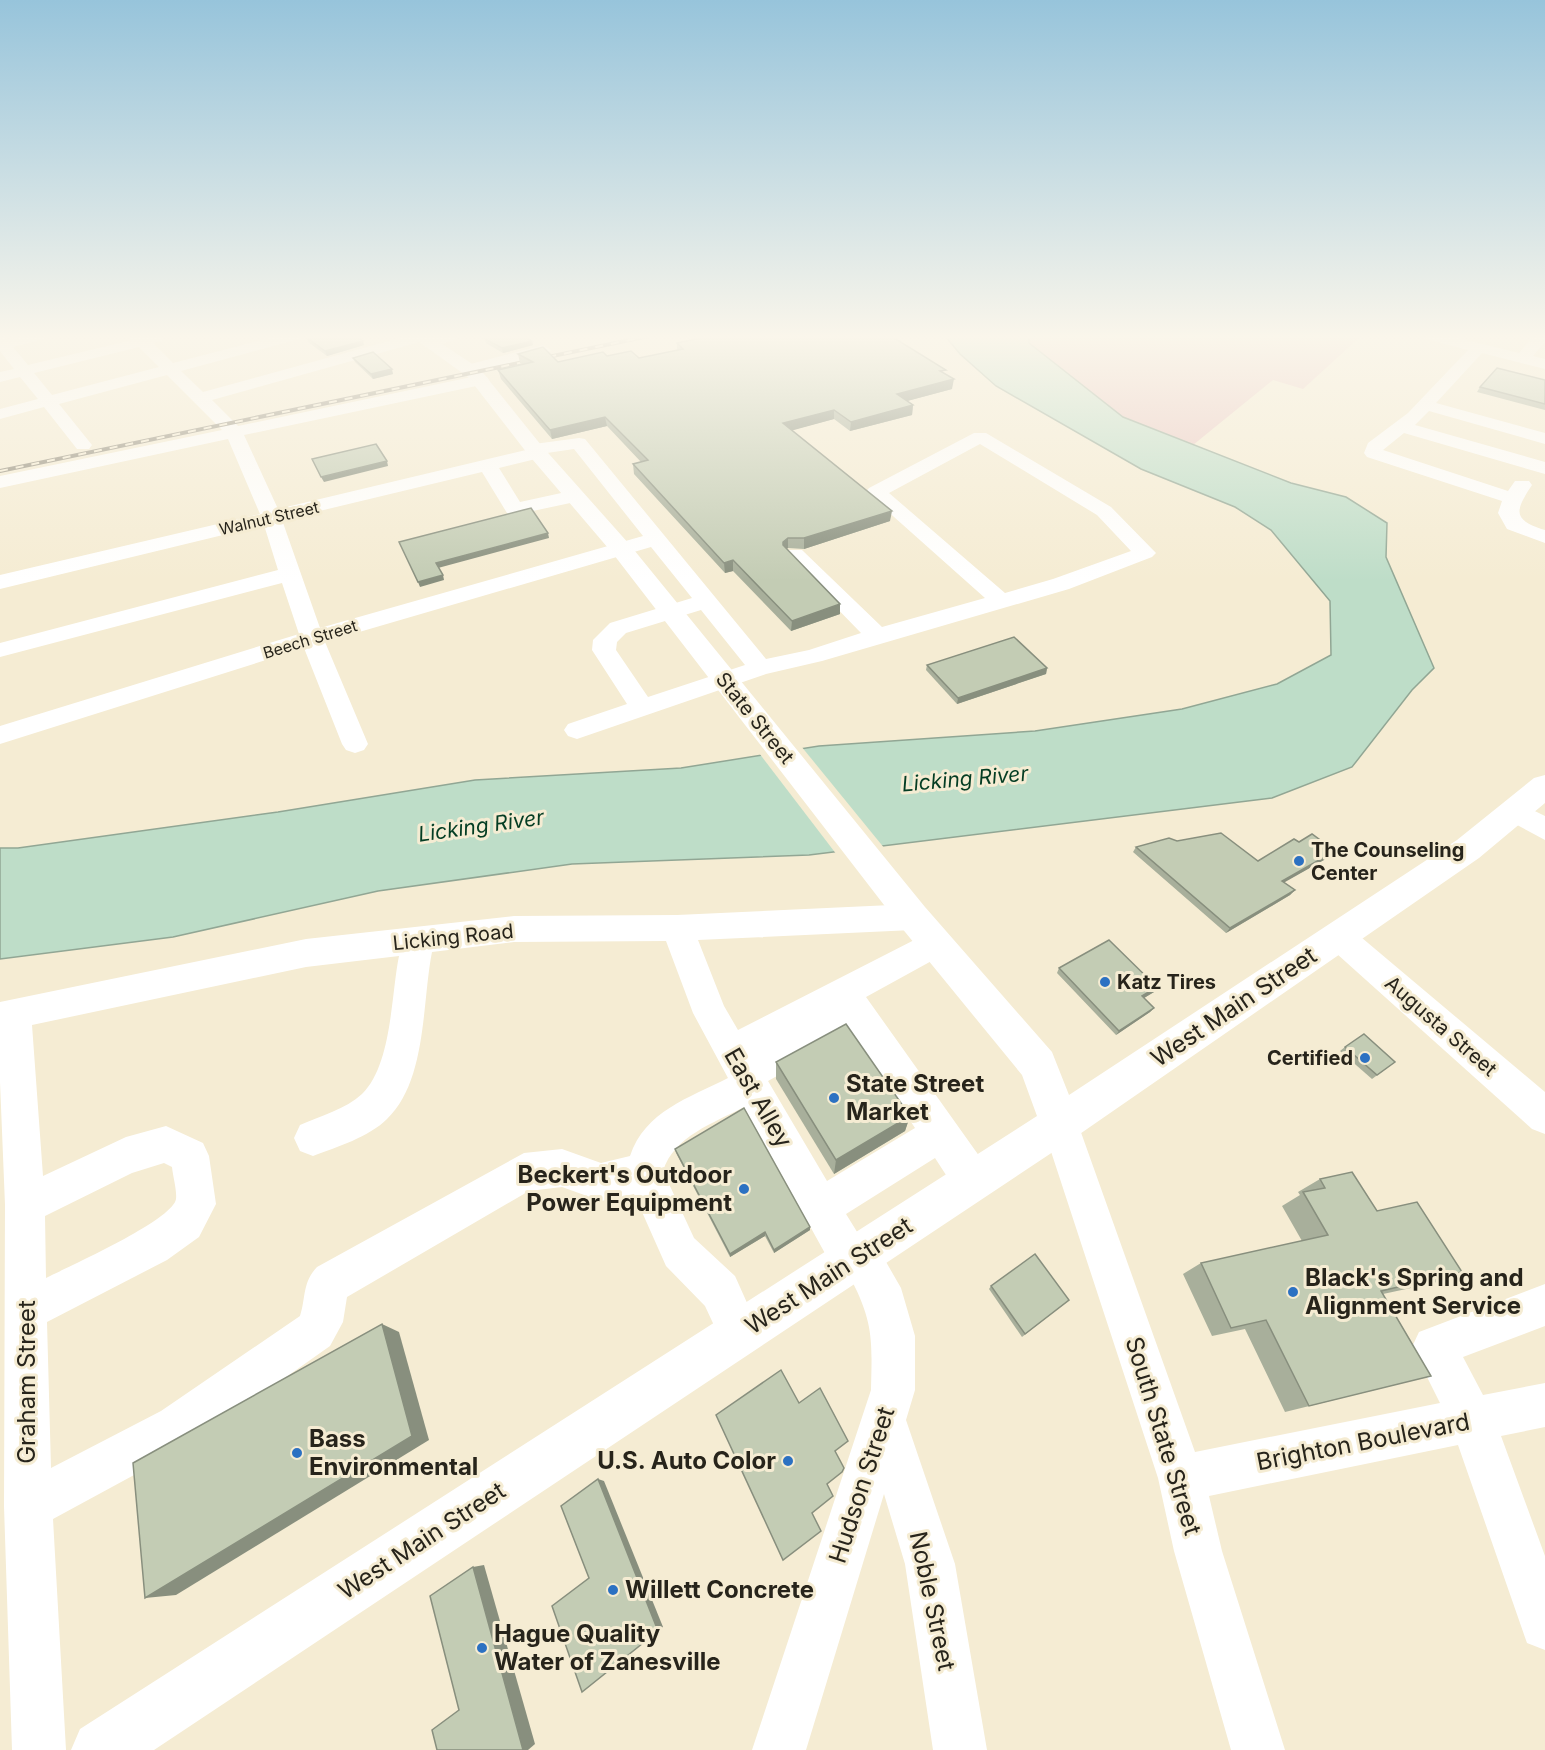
<svg xmlns="http://www.w3.org/2000/svg" width="1545" height="1750" viewBox="0 0 1545 1750" font-family="Inter,sans-serif">
<rect width="100%" height="100%" fill="#f5ecd3"/>
<!-- green -->
<path fill="#ebc9c5" d="M1029,336H1361L1303,389L1273,380L1193,445L1123,417L1028,343Z"/>
<!-- water -->
<path fill="#beddc8" stroke="#91a694" stroke-width="1.5" d="M945,336H1029V343L1123,417L1291,483L1346,497L1387,523L1386,557L1434,668L1412,690L1352,767L1272,798L809,855L572,864L378,891L173,937L0,959V848H18L278,812L475,780L681,768L819,746L1035,731L1182,709L1277,684L1331,655L1330,601L1271,530L1235,507L1141,469L996,386L960,354Z"/>
<!-- pier -->
<path fill="#f5ecd3" d="M801,746L885,849L837,855L759,753Z"/>
<g fill="none" stroke-linecap="round" stroke-linejoin="round">
<!-- minor -->
<g fill="#fff" fill-rule="evenodd">
<path d="M0,336L6,339L46,336L44,339L13,347L28,365L132,340L130,336H163L162,341L153,343L173,363L277,336H301L299,339L181,371L203,392L407,336H427L426,339L436,336H459L457,339L429,348L424,346L423,341L212,400L238,426L481,375L487,377L489,380L481,385L244,435L278,509L526,450L528,445L534,444L579,438L585,439L766,659L809,650L861,633L788,558L784,554L788,550H802L882,627L985,598L866,492L869,488L974,433H986L1111,507L1156,553L1152,557L1069,589L822,661L766,674L577,739L568,736L564,730L568,724L627,704L592,650L593,640L610,623L692,598L651,547L325,642L368,744L364,750L355,753L346,750L342,744L304,648L0,744V726L299,634L282,583L0,657V643L278,570L264,525L0,589V575L260,514L228,439L0,488V476L222,430L167,375L59,404L92,445L89,449H77L44,407L0,419V409L38,399L20,377L0,382V372L14,369L0,351ZM139,347L159,367L52,395L34,373ZM980,444L1097,515L1131,551L1053,579L1005,593L889,493ZM574,449L643,536L320,628L282,520L482,472L507,513L514,515L575,502L582,500L585,496L582,492L575,490L520,502L499,468L544,457L547,453ZM701,610L745,665L648,697L616,650L617,642L626,633Z"/>
<path d="M1424,336H1449L1519,353L1534,336H1545V342L1533,356L1545,359V369L1482,353L1436,403L1545,433V444L1429,411L1415,425L1545,462V474L1404,433L1383,450L1508,491L1515,481H1529L1532,485C1514,512 1513,520 1545,530V543L1507,529L1498,513L1502,501L1367,457L1364,453L1368,443L1408,413L1468,350L1426,339Z"/>
<path d="M543,345L551,350L548,353L469,374L461,369L463,366Z"/>
<path d="M1516,802L1545,816V840L1506,819L1502,812L1506,805Z"/>
<path d="M913,904L924,908L929,917L924,926L913,930L698,940L724,1006L738,1030L924,935L935,931L946,935L951,944L946,953L866,997L987,1167L992,1181L987,1195L973,1200L959,1195L935,1158L846,1214L859,1235L874,1241L901,1288L915,1336V1390L906,1420L955,1564L987,1750H933L905,1564L884,1494L806,1750H752L871,1390C872,1343 874,1324 852,1281L837,1275L744,1107C714,1123 674,1136 663,1171L694,1238L735,1276L761,1334L755,1349L740,1355L725,1349L705,1306L666,1266L634,1194L601,1201L562,1187L529,1191L347,1297L343,1322L330,1346L193,1443L53,1519L66,1750H12L4,1506L5,1205L0,1082V1002L306,939L514,916L677,915ZM666,941L693,1013L728,1078C689,1098 645,1111 630,1156L601,1163L562,1149L524,1153L317,1267C302,1283 306,1298 300,1316L161,1411L51,1468L47,1322L167,1260L199,1237L216,1204L209,1156L203,1143L166,1126L126,1137L43,1176L32,1025L306,967L399,956C391,995 392,1065 362,1094C346,1109 320,1116 300,1125L294,1138L300,1151L313,1156C337,1147 369,1137 387,1119C427,1081 422,1002 432,952L514,942ZM852,1034L915,1128L827,1181L768,1081ZM164,1163L172,1167C173,1177 177,1190 176,1199C173,1220 68,1267 46,1278L45,1216L132,1173Z"/>
<path d="M1338,923L1349,927L1545,1092V1134L1532,1129L1327,945L1322,936L1327,927Z"/>
<path d="M1060,1106L1073,1111L1078,1124L1195,1452L1440,1403L1412,1347L1419,1332L1545,1284V1326L1463,1357L1483,1395L1545,1383V1427L1501,1436L1545,1556V1650L1527,1643L1458,1445L1209,1496L1222,1551L1285,1750H1231L1174,1551L1158,1478L1042,1124L1047,1111Z"/>
</g>
<!-- major -->
<path fill="#fff" fill-rule="evenodd" d="M411,336H430L480,369L541,445L630,545L925,907L1052,1052L1069,1095L1457,840L1534,778L1545,775V803L1479,858L1074,1138L154,1750H71L80,1729L1037,1116L1022,1075L901,927L614,555L527,453L468,377Z"/>
<defs>
<path id="rail" d="M0,471L649,336"/>
</defs>
<!-- rail casing -->
<use href="#rail" stroke="#8f8978" stroke-width="4"/>
<!-- rail -->
<use href="#rail" stroke="#f5ecd3" stroke-width="2" stroke-dasharray="8" stroke-linecap="butt"/>
</g>
<!-- wall -->
<g fill="#a8af9b">
<path d="M306,337L364,345L327,356L308,342Z"/>
<path d="M485,339L532,341L533,345L503,353L486,343Z"/>
<path d="M677,343L945,374L952,389L907,401L913,405L912,415L850,431L834,419L792,430L890,521L804,549L788,548L786,549L840,614L791,631L733,571L725,573L634,474L633,464L641,462L607,426L552,439L501,379L498,370L522,364L520,363L518,354L558,362L607,356L639,358L677,350Z"/>
<path d="M353,358L393,374L373,379L355,362Z"/>
<path d="M1545,380V410L1477,392L1480,387Z"/>
<path d="M927,665L1047,668L1046,674L957,704L926,670Z"/>
<path d="M1177,841L1258,861L1299,842L1331,856L1284,882L1295,890L1290,895L1226,933L1133,852L1136,847Z"/>
<path d="M1059,968L1154,992L1144,998L1154,1008L1150,1012L1116,1035L1057,973Z"/>
<path d="M1345,1047L1395,1062L1372,1079L1340,1051Z"/>
<path d="M776,1062L910,1116L905,1131L834,1174L776,1079Z"/>
<path d="M675,1149L810,1230L774,1253L765,1236L730,1257L676,1153Z"/>
<path d="M1320,1179L1377,1211L1462,1272L1434,1283L1383,1294L1431,1376L1285,1412L1245,1329L1212,1336L1183,1274L1201,1263L1302,1241L1282,1206L1300,1195L1298,1192Z"/>
<path d="M991,1286L1069,1300L1022,1337L989,1289Z"/>
</g>
<!-- shaded-wall -->
<g fill="#888f7e">
<path d="M363,341L364,345L327,356L325,351Z"/>
<path d="M532,341L533,345L503,353L502,348Z"/>
<path d="M392,369L393,374L373,379L371,374Z"/>
<path d="M954,379L952,389L896,404L897,394Z"/>
<path d="M913,405L912,415L850,431L851,422Z"/>
<path d="M834,410V419L783,433V423Z"/>
<path d="M605,417L607,426L552,439L550,430Z"/>
<path d="M387,461L388,466L324,482L321,477Z"/>
<path d="M892,511L890,521L804,549V538Z"/>
<path d="M548,533L549,538L438,568L436,563Z"/>
<path d="M788,538V548L782,552L783,542Z"/>
<path d="M733,560V571L725,573L724,563Z"/>
<path d="M443,575L444,580L420,587L418,582Z"/>
<path d="M840,604V614L791,631L792,621Z"/>
<path d="M1047,668L1046,674L957,704L958,698Z"/>
<path d="M1335,851L1331,856L1278,886L1282,881Z"/>
<path d="M1295,890L1290,895L1226,933L1230,928Z"/>
<path d="M1157,987L1154,992L1139,1001L1142,996Z"/>
<path d="M1154,1008L1150,1012L1116,1035L1119,1031Z"/>
<path d="M910,1116L905,1131L834,1174L836,1160Z"/>
<path d="M810,1227V1230L774,1253V1250Z"/>
<path d="M765,1232V1236L730,1257V1254Z"/>
<path d="M382,1324L399,1332L429,1440L176,1595L145,1598Z"/>
<path d="M598,1479L604,1481L663,1627L658,1631Z"/>
<path d="M484,1565L535,1744L528,1750H523L473,1567Z"/>
</g>
<!-- building -->
<g fill="#c3ccb4" stroke="#888f7e" stroke-width="1.5">
<path d="M311,336H356L363,341L325,351L306,337Z"/>
<path d="M494,336H524L532,341L502,348L485,339Z"/>
<path d="M711,336H891L946,370L940,371L954,379L897,394L913,405L851,422L834,410L783,423L892,511L804,538H788L783,542V545L840,604L792,621L733,560L724,563L633,464L648,460L605,417L550,430L498,370L533,362L518,354L543,347L558,362L603,352L607,356L631,351L639,358L683,349L677,343Z"/>
<path d="M373,352L392,369L371,374L353,358Z"/>
<path d="M1497,368L1545,380V404L1480,387Z"/>
<path d="M376,444L387,461L321,477L312,459Z"/>
<path d="M531,508L548,533L436,563L443,575L418,582L399,542Z"/>
<path d="M1014,637L1047,668L958,698L927,665Z"/>
<path d="M1221,833L1258,861L1294,839L1299,842L1312,834L1335,851L1282,881L1295,890L1230,928L1136,847L1169,838L1177,841Z"/>
<path d="M1109,940L1157,987L1142,996L1154,1008L1119,1031L1059,968Z"/>
<path d="M846,1024L910,1116L836,1160L776,1062Z"/>
<path d="M1364,1034L1395,1062L1377,1075L1345,1047Z"/>
<path d="M744,1108L810,1227L774,1250L765,1232L730,1254L675,1149Z"/>
<path d="M1352,1172L1377,1211L1417,1202L1462,1272L1381,1291L1431,1376L1309,1406L1266,1320L1231,1328L1201,1263L1328,1235L1303,1192L1325,1188L1320,1179Z"/>
<path d="M1035,1254L1069,1300L1025,1334L991,1286Z"/>
<path d="M382,1324L412,1436L145,1598L133,1463Z"/>
<path d="M781,1370L799,1403L820,1388L848,1441L835,1451L844,1468L842,1472L827,1484L833,1496L812,1513L821,1531L783,1560L716,1415Z"/>
<path d="M598,1479L658,1631L582,1692L552,1606L589,1578L561,1506Z"/>
<path d="M473,1567L523,1750H437L432,1730L459,1710L430,1596Z"/>
</g>
<!-- sky -->
<linearGradient id="sky" x2="0" y2="1"><stop stop-color="#97c4db"/><stop offset="0.58" stop-color="#faf6eb"/><stop offset="1" stop-color="#faf6eb" stop-opacity="0"/></linearGradient>
<rect width="1545" height="581" fill="url(#sky)"/>
<!-- markers -->
<g fill="#2c71c2" stroke="#f5ecd3" stroke-width="2">
<circle cx="1299" cy="861" r="6"/>
<circle cx="1105" cy="982" r="6"/>
<circle cx="1365" cy="1058" r="6"/>
<circle cx="834" cy="1098" r="6"/>
<circle cx="744" cy="1189" r="6"/>
<circle cx="1293" cy="1292" r="6"/>
<circle cx="297" cy="1453" r="6"/>
<circle cx="788" cy="1461" r="6"/>
<circle cx="613" cy="1590" r="6"/>
<circle cx="482" cy="1648" r="6"/>
</g>
<g text-anchor="middle" stroke-width="6" stroke-linejoin="round" paint-order="stroke">
<!-- far-street labels -->
<g font-size="16" fill="#27241b" stroke="#f5ecd3">
<text transform="translate(269 518) rotate(-13)" y="6">Walnut Street</text>
<text transform="translate(310 639) rotate(-17)" y="6">Beech Street</text>
</g>
<!-- street labels -->
<g font-size="20" fill="#27241b" stroke="#f5ecd3">
<text transform="translate(755 718) rotate(51)" y="7">State Street</text>
<text transform="translate(453 937) rotate(-6)" y="7">Licking Road</text>
<text transform="translate(1441 1026) rotate(41)" y="7">Augusta Street</text>
</g>
<!-- poi labels -->
<g font-size="20" font-weight="bold" fill="#27241b" stroke="#f5ecd3" text-anchor="start">
<text x="1311" y="857">The Counseling<tspan x="1311" dy="23">Center</tspan></text>
<text x="1117" y="989">Katz Tires</text>
<text x="1353" y="1065" text-anchor="end">Certified</text>
</g>
<!-- water labels -->
<g font-size="21" font-style="italic" fill="#043d23" stroke="#f5ecd3">
<text transform="translate(965 779) rotate(-5)" y="7">Licking River</text>
<text transform="translate(481 826) rotate(-8)" y="7">Licking River</text>
</g>
<!-- near-street labels -->
<g font-size="24" fill="#27241b" stroke="#f5ecd3">
<text transform="translate(1234 1007) rotate(-34)" y="8">West Main Street</text>
<text transform="translate(758 1098) rotate(60)" y="8">East Alley</text>
<text transform="translate(829 1276) rotate(-33)" y="8">West Main Street</text>
<text transform="translate(27 1382) rotate(-90)" y="8">Graham Street</text>
<text transform="translate(1163 1436) rotate(73)" y="8">South State Street</text>
<text transform="translate(1363 1442) rotate(-11)" y="8">Brighton Boulevard</text>
<text transform="translate(862 1485) rotate(-72)" y="8">Hudson Street</text>
<text transform="translate(422 1541) rotate(-33)" y="8">West Main Street</text>
<text transform="translate(932 1601) rotate(78)" y="8">Noble Street</text>
</g>
<!-- near-poi labels -->
<g font-size="24" font-weight="bold" fill="#27241b" stroke="#f5ecd3" text-anchor="start">
<text x="846" y="1092">State Street<tspan x="846" dy="28">Market</tspan></text>
<text x="732" y="1183" text-anchor="end">Beckert's Outdoor<tspan x="732" dy="28">Power Equipment</tspan></text>
<text x="1305" y="1286">Black's Spring and<tspan x="1305" dy="28">Alignment Service</tspan></text>
<text x="309" y="1447">Bass<tspan x="309" dy="28">Environmental</tspan></text>
<text x="776" y="1469" text-anchor="end">U.S. Auto Color</text>
<text x="625" y="1598">Willett Concrete</text>
<text x="494" y="1642">Hague Quality<tspan x="494" dy="28">Water of Zanesville</tspan></text>
</g>
</g>
</svg>
